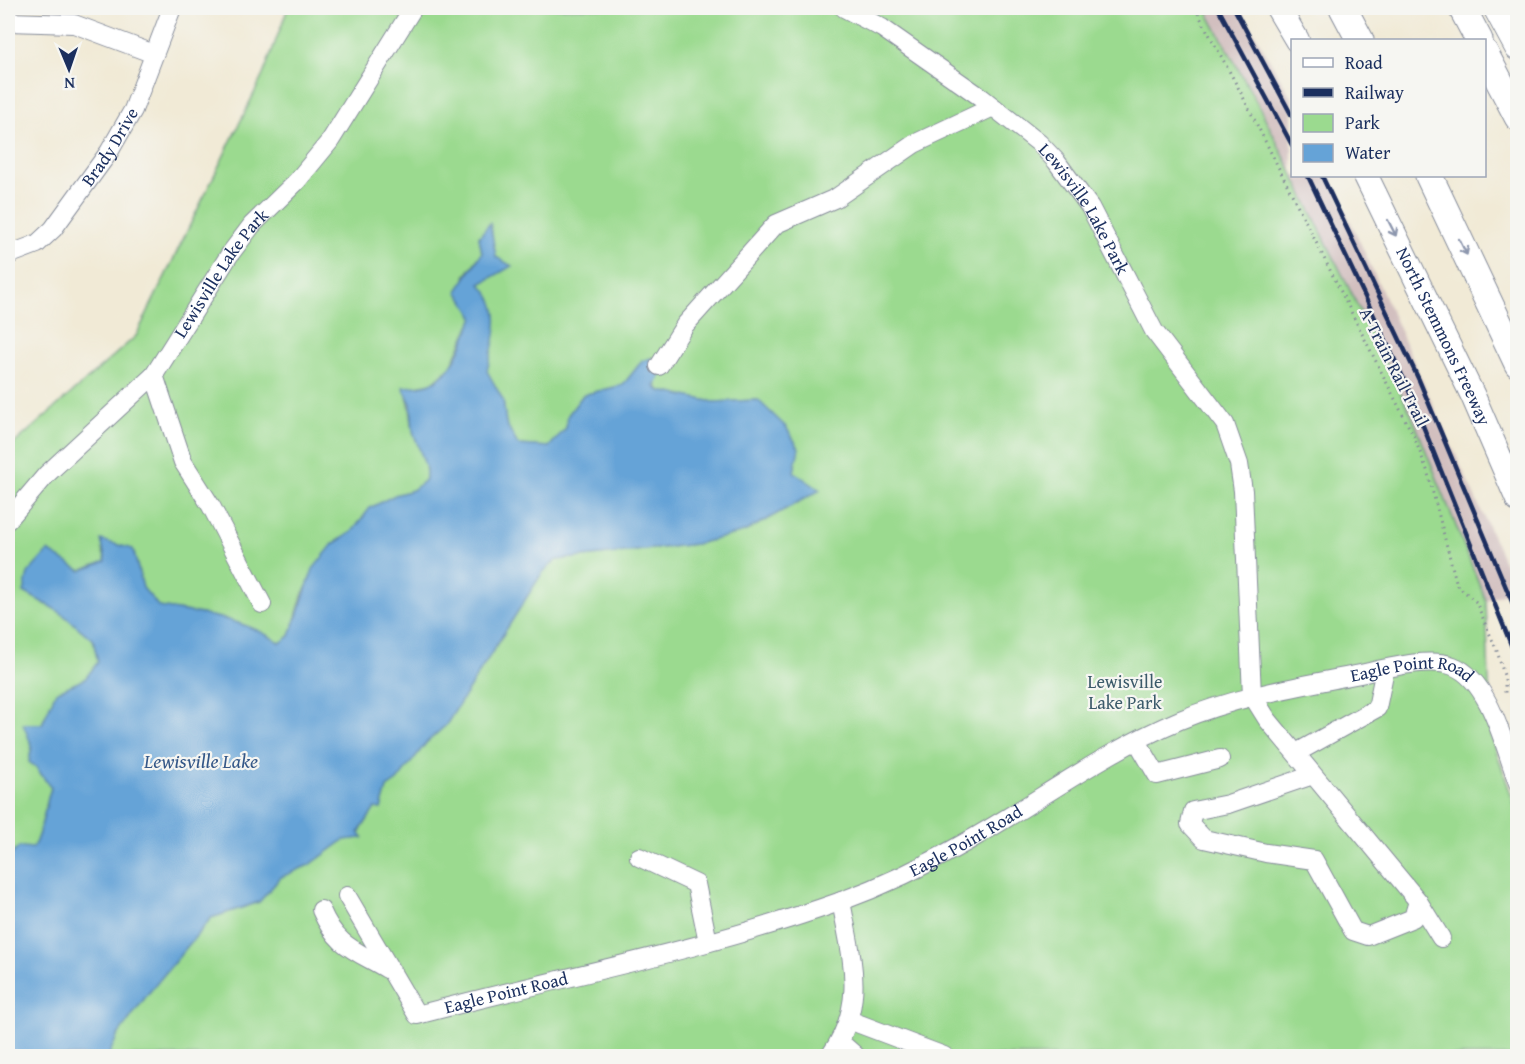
<svg xmlns="http://www.w3.org/2000/svg" width="1525" height="1064" viewBox="0 0 1525 1064" font-family="'Gentium Book Plus',serif">
<rect width="100%" height="100%" fill="#f6f6f2"/>
<filter id="ink" filterUnits="userSpaceOnUse"><feTurbulence type="fractalNoise" baseFrequency=".0167" numOctaves="2"/><feDisplacementMap in="SourceGraphic" scale="12" xChannelSelector="R" yChannelSelector="G"/><feConvolveMatrix kernelMatrix="1 2 1 2 8 2 1 2 1" color-interpolation-filters="sRGB"/></filter>
<filter id="wash" filterUnits="userSpaceOnUse"><feTurbulence type="fractalNoise" baseFrequency=".008" numOctaves="4" result="noise"/><feDisplacementMap in="SourceGraphic" scale="24" xChannelSelector="R" yChannelSelector="G"/><feGaussianBlur stdDeviation="1.35" result="paint"/><feColorMatrix in="noise" values="0 0 0 0 0 0 0 0 0 0 0 0 0 0 0 0 0 1.4 0 .05"/><feComposite in="paint" operator="in"/></filter>
<g filter="url(#wash)">
<rect width="100%" height="100%" fill="#f1ead6"/>
<!-- industrial -->
<g fill="#d2bfbf">
<path d="M1205,8H1240L1292,99V173Z"/>
<path d="M1294,176H1330L1516,588L1486,601L1412,416Z"/>
</g>
<!-- green -->
<path fill="#9bda8f" stroke="#5b8476" stroke-width="1.5" d="M288,8H1205L1264,116L1412,416L1486,601L1491,735L1517,812V1056H108L118,1035L147,995L211,918L259,902L281,877L311,864L344,840L363,837L359,833L375,808L381,809L387,788L397,781L426,743L446,725L542,573L556,560L696,544L744,532L819,491L794,472L758,400L714,402L660,391L642,361L623,385L583,395L568,415L566,428L549,447L518,445L506,423L503,400L487,371C493,343 503,304 479,284L496,257L490,224L479,237L482,253L465,276L474,317L451,366L432,383L404,388C413,408 409,416 414,434C419,449 427,463 426,479L413,490L395,495L370,508L352,532L333,544L303,593L290,636L280,643C244,618 201,614 159,607L143,588L133,549L102,550L106,561L24,592L60,612L93,640L98,662L85,679L56,692L32,746L29,762L36,767L51,788C44,809 43,828 33,848L19,847L8,857V449L136,336L263,75Z"/>
<!-- water -->
<path fill="#65a3d7" stroke="#40699a" stroke-width="1.5" d="M490,223L496,257L512,266L480,284C507,309 494,339 487,371L503,400L506,423L518,445L549,447L566,428L568,415L583,395L623,385L642,361L651,358L658,362L661,374L655,387L660,391L714,402L758,400L786,427L799,448L794,472L820,490L744,532L696,544L556,560L542,573L446,725L426,743L397,781L387,788L381,809L375,808L359,832L363,838L344,840L311,864L281,877L259,902L211,918L147,995L118,1035L108,1056H8V858L19,847L33,848C43,828 44,810 51,788L36,767L29,762L32,746L23,724H42L56,692L85,679L98,662L93,640L60,612L24,592L28,573L48,551L81,571L106,561L101,540L133,549L143,588L159,607C201,614 243,618 280,643L290,636L313,569L333,544L352,532L370,508L395,495L413,490L426,479V468L413,431L411,404L403,387C412,386 424,387 431,383C455,373 465,338 474,317L457,291L482,253L479,237Z"/>
</g>
<g filter="url(#ink)">
<g fill="none" stroke-linecap="round" stroke-linejoin="round">
<defs>
<g id="minor">
<path id="s1" d="M844,8L882,28L982,98L1039,143L1056,161L1090,207L1154,331L1225,424L1239,464L1243,491L1252,695L1267,719L1418,901L1413,918L1368,936L1353,931L1314,860L1266,853L1204,839L1190,824L1193,811L1228,804L1313,775"/>
<path d="M8,22L74,24L154,54"/>
<path id="s2" d="M8,255L37,244L53,229L109,152L133,110L172,8"/>
<path d="M659,366L685,325L776,224L836,198L914,144L993,107"/>
<path d="M154,375L183,462L211,506L262,604"/>
<path id="s3" d="M8,520L47,474L154,375L230,254L252,225L297,181L330,141L413,8"/>
<path d="M1137,741L1157,775L1220,759"/>
<path d="M1296,753L1377,708L1385,669"/>
<path d="M639,857L696,884L708,942"/>
<path id="s4" d="M347,896L417,1015C557,978 701,951 839,902C883,886 927,865 968,841C1039,801 1105,751 1180,720C1236,697 1295,687 1355,675C1381,670 1427,656 1453,666C1490,680 1505,749 1518,783"/>
<path d="M1418,901L1441,938"/>
<path d="M321,910C337,947 355,950 387,969"/>
<path d="M849,1020L944,1056"/>
<path d="M840,1042L856,1056"/>
<path d="M830,1056C867,1003 852,961 841,901"/>
</g>
<g id="major">
<path d="M1278,8L1297,40"/>
<path id="s5" d="M1366,176L1473,396L1518,500"/>
</g>
<g id="highway">
<path d="M1343,8L1360,40"/>
<path d="M1462,8L1479,40"/>
<path d="M1497,8L1518,47"/>
<path d="M1484,52L1518,117"/>
<path d="M1429,176L1518,364"/>
</g>
</defs>
<!-- minor casing -->
<use href="#minor" stroke="#868c9a" stroke-width="20"/>
<!-- major casing -->
<use href="#major" stroke="#868c9a" stroke-width="26"/>
<!-- highway casing -->
<use href="#highway" stroke="#868c9a" stroke-width="29"/>
<!-- path -->
<path stroke="#868c9a" stroke-width="3" stroke-dasharray="1.5 4.5" stroke-linecap="butt" d="M1195,8L1240,91L1414,437L1427,470L1457,585L1476,602L1497,651L1505,679V697"/>
<!-- minor -->
<use href="#minor" stroke="#fff" stroke-width="18"/>
<!-- major -->
<use href="#major" stroke="#fff" stroke-width="24"/>
<!-- highway -->
<use href="#highway" stroke="#fff" stroke-width="27"/>
<!-- rail -->
<g stroke="#1b2f5e" stroke-width="4.5">
<path d="M1218,8L1292,145"/>
<path d="M1234,8L1292,116"/>
<path d="M1308,176L1407,386L1518,662"/>
<path d="M1322,176L1419,380L1518,616"/>
</g>
</g>
<!-- one-way arrows -->
<defs><path id="oneway-shaft" d="M-6 0H5M1.5-3L5.5 0L1.5 3" fill="none" stroke-width="1.6" stroke-linecap="round" stroke-linejoin="round" transform="scale(1.5)"/></defs>
<g stroke="#8d97ae">
<use href="#oneway-shaft" transform="translate(1392 228) rotate(63)"/>
<use href="#oneway-shaft" transform="translate(1463 247) rotate(64)"/>
</g>
</g>
<g text-anchor="middle" stroke-width="4.5" stroke-linejoin="round" paint-order="stroke">
<!-- street labels -->
<g font-size="18" fill="#1b2f5e" stroke="#f6f6f2">
<text dy="6" stroke="none"><textPath href="#s2" startOffset="153">Brady Drive</textPath></text>
<text dy="6" stroke="none"><textPath href="#s1" startOffset="318">Lewisville Lake Park</textPath></text>
<text dy="6" stroke="none"><textPath href="#s3" startOffset="328">Lewisville Lake Park</textPath></text>
<text dy="6" stroke="none"><textPath href="#s5" startOffset="178">North Stemmons Freeway</textPath></text>
<text transform="translate(1394 367) rotate(63)" y="6">A-Train Rail Trail</text>
<text dy="6" stroke="none"><textPath href="#s4" startOffset="1202">Eagle Point Road</textPath></text>
<text dy="6" stroke="none"><textPath href="#s4" startOffset="716">Eagle Point Road</textPath></text>
<text dy="6" stroke="none"><textPath href="#s4" startOffset="230">Eagle Point Road</textPath></text>
</g>
<!-- park labels -->
<g font-size="18" fill="#3b5a6a" stroke="#f6f6f2">
<text x="1125" y="688">Lewisville<tspan x="1125" dy="21">Lake Park</tspan></text>
</g>
<!-- water labels -->
<g font-size="20" font-style="italic" fill="#355888" stroke="#f6f6f2">
<text x="201" y="768">Lewisville Lake</text>
</g>
</g>
<!-- margin -->
<rect width="1525" height="1064" fill="none" stroke="#f6f6f2" stroke-width="30"/>
<!-- legend -->
<rect x="1291" y="39" width="195" height="138" fill="#f6f6f2" stroke="#9ea6b7" stroke-width="1.5"/>
<rect x="1303" y="58" width="30" height="9" fill="#ffffff" stroke="#9ea6b7" stroke-width="1.5"/>
<text x="1345" y="69" font-size="18" fill="#1b2f5e">Road</text>
<rect x="1303" y="88" width="30" height="9" fill="#1b2f5e" stroke="#9ea6b7" stroke-width="1.5"/>
<text x="1345" y="99" font-size="18" fill="#1b2f5e">Railway</text>
<rect x="1303" y="114" width="30" height="18" fill="#9bda8f" stroke="#9ea6b7" stroke-width="1.5"/>
<text x="1345" y="129" font-size="18" fill="#1b2f5e">Park</text>
<rect x="1303" y="144" width="30" height="18" fill="#65a3d7" stroke="#9ea6b7" stroke-width="1.5"/>
<text x="1345" y="159" font-size="18" fill="#1b2f5e">Water</text>
<!-- north arrow -->
<g transform="translate(69 69) rotate(178)" stroke="#f6f6f2" stroke-width="4.5" paint-order="stroke">
<path d="M0-4.5L10 22L0 15L-10 22Z" fill="#1b2f5e"/>
<text y="-9" font-size="16" font-weight="bold" text-anchor="middle" fill="#1b2f5e">N</text>
</g>
</svg>
